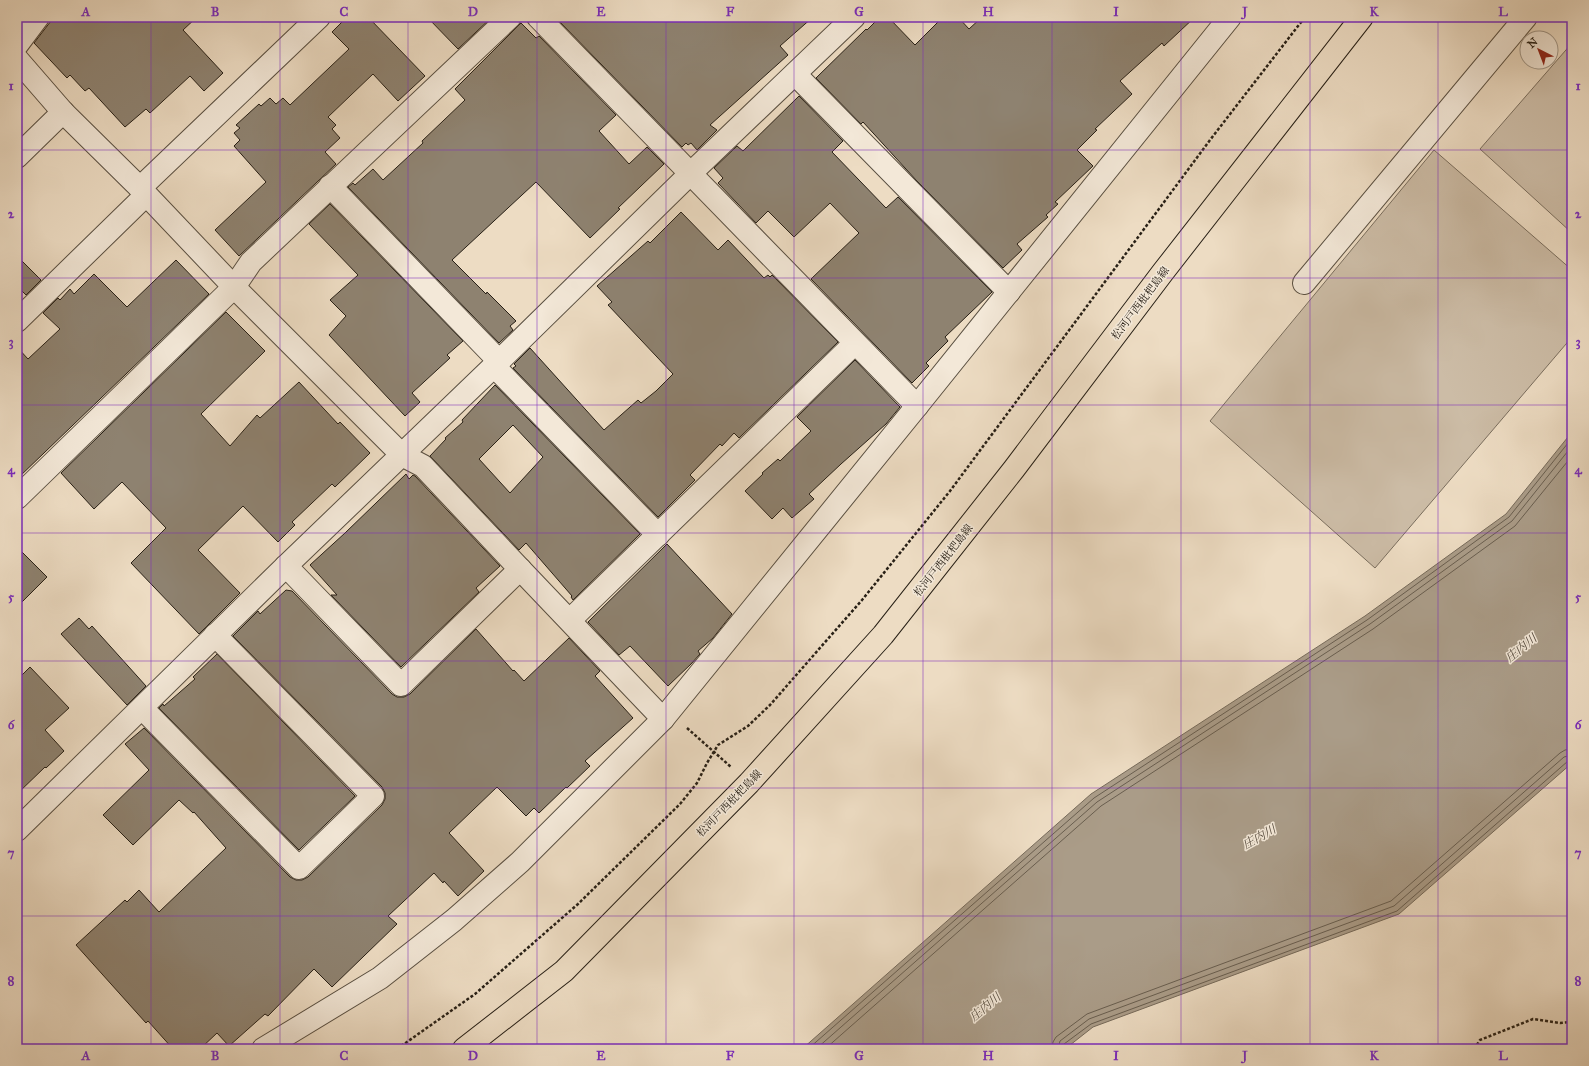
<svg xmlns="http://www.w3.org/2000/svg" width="1589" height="1066" viewBox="0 0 1589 1066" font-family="'IM FELL Great Primer','Noto Serif JP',serif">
<rect width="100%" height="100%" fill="#eddcc3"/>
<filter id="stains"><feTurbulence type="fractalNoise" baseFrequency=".005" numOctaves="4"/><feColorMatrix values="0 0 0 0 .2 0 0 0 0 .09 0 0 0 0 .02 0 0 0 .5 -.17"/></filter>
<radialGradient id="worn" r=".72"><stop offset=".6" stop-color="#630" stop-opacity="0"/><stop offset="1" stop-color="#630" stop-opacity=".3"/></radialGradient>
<!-- green -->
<g fill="#ccbca6" stroke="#7a6e5e">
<path d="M1572,43V233L1480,149Z"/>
<path d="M1434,150L1572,270V337L1375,568L1210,421Z"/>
</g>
<!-- water -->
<path fill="#aa9c88" stroke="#766a5a" d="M1572,432V763L1399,914L1093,1027L1065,1049H802L1091,794L1365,616L1506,514Z"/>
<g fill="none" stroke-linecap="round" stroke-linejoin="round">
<!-- shore -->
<g stroke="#695e4f" stroke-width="1">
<path d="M808,1049L1094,798L1367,620L1509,517L1572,438"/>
<path d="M816,1049L1097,802L1370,624L1512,521L1572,446"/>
<path d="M825,1049L1101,806L1373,629L1515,526L1572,456"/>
<path d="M1052,1049L1053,1042L1056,1037L1087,1014L1391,901L1560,753L1565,750L1572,749"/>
<path d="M1058,1049L1060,1041L1089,1019L1394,906L1564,757L1572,755"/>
<path d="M1063,1049L1064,1044L1091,1024L1397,911L1568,761L1572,760"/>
</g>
</g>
<!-- building -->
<g fill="#8e8270" stroke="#282016" fill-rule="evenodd">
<path d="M54,17H197L183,30L223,73L204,91L190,76L150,113L146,109L125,127L89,88L85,91L70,75L67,78L34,43Z"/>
<path d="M347,17H368L425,76L398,101L373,74L328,117L336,125L332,129L340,138L325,152L336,164L239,256L215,230L266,182L234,146L240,140L234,133L240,128L236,125L259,104L261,106L270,98L276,104L283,98L290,105L349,49L332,32Z"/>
<path d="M427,17H492L458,49Z"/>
<path d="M560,17H813L780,46L788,55L710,125L717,130L697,150L691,143L688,145L686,143L682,147L558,20Z"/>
<path d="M880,17H888L915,45L943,17H958L969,29L982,17H1195L1164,46L1162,43L1120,81L1132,94L1095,129L1097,130L1077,150L1093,166L1055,202L1058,204L1046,215L1048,217L1017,244L1022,250L1003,268L916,180L863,122L861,124L816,78L866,29L867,30Z"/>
<path d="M521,23L536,38L539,36L616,115L599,131L629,164L647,147L664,164L618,208L620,209L590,238L536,182L452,260L486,294L487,292L516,321L510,326L513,330L499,343L348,187L353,183L355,185L373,169L383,180L423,143L422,141L465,100L455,89Z"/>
<path d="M799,96L843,141L832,152L886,208L898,197L992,292L945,337L948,341L926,363L929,366L912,383L811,279L859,233L830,203L794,237L768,211L756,223L718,183L723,178L714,168L737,146L743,151Z"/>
<path d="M330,204L463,341L447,355L450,358L412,393L420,402L405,416L329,335L346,316L330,300L358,275L309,224Z"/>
<path d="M681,212L718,250L728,240L764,278L768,275L770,277L772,275L838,342L739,438L734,433L722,446L720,444L690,475L695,480L658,517L513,368L516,366L514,364L530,348L604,430L638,400L641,403L656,391L673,374L608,305L612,302L597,286L648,241L650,243Z"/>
<path d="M17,256L41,280L26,295L17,286Z"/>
<path d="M176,260L209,294L17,479V347L28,359L60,329L43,313L58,298L60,300L70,289L74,294L94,274L127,307Z"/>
<path d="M226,312L265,351L201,414L230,446L257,415L260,418L299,382L338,424L340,422L370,453L335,487L332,484L292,522L295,525L278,542L243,506L198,550L240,593L199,634L131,563L166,528L122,482L94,509L61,473Z"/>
<path d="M855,360L900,407L886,424L841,464L809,494L814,499L792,518L783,508L772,519L745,491L763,474L762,473L778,459L780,461L811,431L797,417Z"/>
<path d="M495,385L640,534L573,600L571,597L572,596L526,543L519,550L430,456L446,439L445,438L463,422L462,420ZM513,425L543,457L510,493L479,459Z"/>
<path d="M406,474L409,479L413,475L415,476L500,566L476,588L479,592L401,667L331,595H337L310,565L345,533Z"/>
<path d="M667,544L732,614L713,638L698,651L700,654L691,664L668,686L630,646L619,655L588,622Z"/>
<path d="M17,547L47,577L17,607Z"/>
<path d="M286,590L292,591L392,694L397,697H404L410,694L476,629L513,671L514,670L524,681L569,638L600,671L595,676L633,718L585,761L590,766L567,788L566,787L539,813L534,808L526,816L497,787L449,833L484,871L458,896L444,881L443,883L434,873L388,916L397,924L332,987L314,969L268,1016L265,1014L229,1046L217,1033L200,1049H173L148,1021L146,1023L76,945L125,900L127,902L139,890L159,912L226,848L194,812L193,813L179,800L133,845L103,815L149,770L125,744L144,728L290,877L296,880H302L308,877L382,805L385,799V793L382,787L233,636L258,611L260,614Z"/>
<path d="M79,618L89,629L92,626L146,686L127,705L61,634Z"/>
<path d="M217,654L355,796L299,850L159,708L163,704L164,706L195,679L193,677Z"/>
<path d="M30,667L69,708L45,730L64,751L46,768L45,767L17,794V680Z"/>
</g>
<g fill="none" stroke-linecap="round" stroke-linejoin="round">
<defs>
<g id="minor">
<path d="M538,17L917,406"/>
<path d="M17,45L38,17"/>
<path d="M17,59L63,112L140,188L234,287L402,455L423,466L520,569L663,719"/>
<path d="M795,74L1009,292"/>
<path d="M17,157L63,112"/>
<path d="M330,186L499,361"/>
<path d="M140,188L319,17"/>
<path d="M1304,283L1526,17"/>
<path d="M17,321L146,195"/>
<path d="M494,366L658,535"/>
<path d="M17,498L234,287L251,262L510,17"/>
<path d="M286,566L401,685L520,569"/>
<path d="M570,620L855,343"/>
<path d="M142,708L299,868L373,796L215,635"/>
<path d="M17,830L286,566L494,366L691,173L854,17"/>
<path d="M263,1049L380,978L454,920L520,862L663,719L917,406L1230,17"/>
</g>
<path id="major" d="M464,1049L564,971L749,783L883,635L1014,469L1163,272L1362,17"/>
</defs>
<!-- minor casing -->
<use href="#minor" stroke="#594f41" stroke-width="24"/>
<!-- major casing -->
<use href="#major" stroke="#282016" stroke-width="24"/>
<!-- path -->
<g stroke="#282016" stroke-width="2.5" stroke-dasharray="3 2" stroke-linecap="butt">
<path d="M687,728L731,767"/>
<path d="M397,1049L475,994L578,904L680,804L697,783L707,763L718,745L748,726L770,705L862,600L950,491L1210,140L1305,17"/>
<path d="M1474,1049L1480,1040L1533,1019L1560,1023L1572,1022"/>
</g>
<!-- minor -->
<use href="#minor" stroke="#f3e8d8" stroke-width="22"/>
<!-- major -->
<use href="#major" stroke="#eddcc3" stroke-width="22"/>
</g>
<!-- grid -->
<path fill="none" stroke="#7b2cbf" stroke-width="1" stroke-opacity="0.55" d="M151,17V1049M280,17V1049M408,17V1049M537,17V1049M666,17V1049M794,17V1049M923,17V1049M1052,17V1049M1181,17V1049M1310,17V1049M1438,17V1049M17,150H1572M17,278H1572M17,405H1572M17,533H1572M17,661H1572M17,788H1572M17,916H1572"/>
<g text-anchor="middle" stroke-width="3" stroke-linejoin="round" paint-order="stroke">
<!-- street labels -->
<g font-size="11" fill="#282016" stroke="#f3e8d8">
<text transform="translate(1140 303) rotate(-53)" y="4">松河戸西枇杷島線</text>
<text transform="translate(943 560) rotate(-52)" y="4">松河戸西枇杷島線</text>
<text transform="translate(729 803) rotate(-46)" y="4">松河戸西枇杷島線</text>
</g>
<!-- water labels -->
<g font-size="12" font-style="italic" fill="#564b3e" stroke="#f3e8d8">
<text transform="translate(1521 648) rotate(-39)" y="4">庄内川</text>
<text transform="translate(1259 837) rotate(-29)" y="4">庄内川</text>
<text transform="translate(985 1007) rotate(-40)" y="4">庄内川</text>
</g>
</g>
<!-- margin -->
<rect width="1589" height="1066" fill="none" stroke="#eddcc3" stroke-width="44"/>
<!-- north arrow -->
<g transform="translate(1539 50) rotate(318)"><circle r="19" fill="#f3e8d8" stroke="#a2988a"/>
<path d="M0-3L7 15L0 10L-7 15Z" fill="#8f2418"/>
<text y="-6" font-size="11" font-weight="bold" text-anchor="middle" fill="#282016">N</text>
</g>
<rect x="22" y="22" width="1545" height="1022" fill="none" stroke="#7b2cbf" stroke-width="1.5"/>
<g font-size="13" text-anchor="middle" font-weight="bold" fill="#7b2cbf">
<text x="86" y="16">A</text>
<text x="215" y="16">B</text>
<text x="344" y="16">C</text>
<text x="473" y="16">D</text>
<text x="601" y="16">E</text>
<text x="730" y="16">F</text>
<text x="859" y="16">G</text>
<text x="988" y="16">H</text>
<text x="1116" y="16">I</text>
<text x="1245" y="16">J</text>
<text x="1374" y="16">K</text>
<text x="1503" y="16">L</text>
<text x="11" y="90">1</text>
<text x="1578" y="90">1</text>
<text x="11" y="218">2</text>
<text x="1578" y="218">2</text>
<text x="11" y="346">3</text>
<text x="1578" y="346">3</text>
<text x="11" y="474">4</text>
<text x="1578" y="474">4</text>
<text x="11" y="601">5</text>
<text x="1578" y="601">5</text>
<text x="11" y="729">6</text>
<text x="1578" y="729">6</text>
<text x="11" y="857">7</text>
<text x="1578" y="857">7</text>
<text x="11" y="985">8</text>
<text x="1578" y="985">8</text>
<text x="86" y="1060">A</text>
<text x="215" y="1060">B</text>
<text x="344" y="1060">C</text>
<text x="473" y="1060">D</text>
<text x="601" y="1060">E</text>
<text x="730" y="1060">F</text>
<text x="859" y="1060">G</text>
<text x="988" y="1060">H</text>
<text x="1116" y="1060">I</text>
<text x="1245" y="1060">J</text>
<text x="1374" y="1060">K</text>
<text x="1503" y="1060">L</text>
</g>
<rect width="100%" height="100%" filter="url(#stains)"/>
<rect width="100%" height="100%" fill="url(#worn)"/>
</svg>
